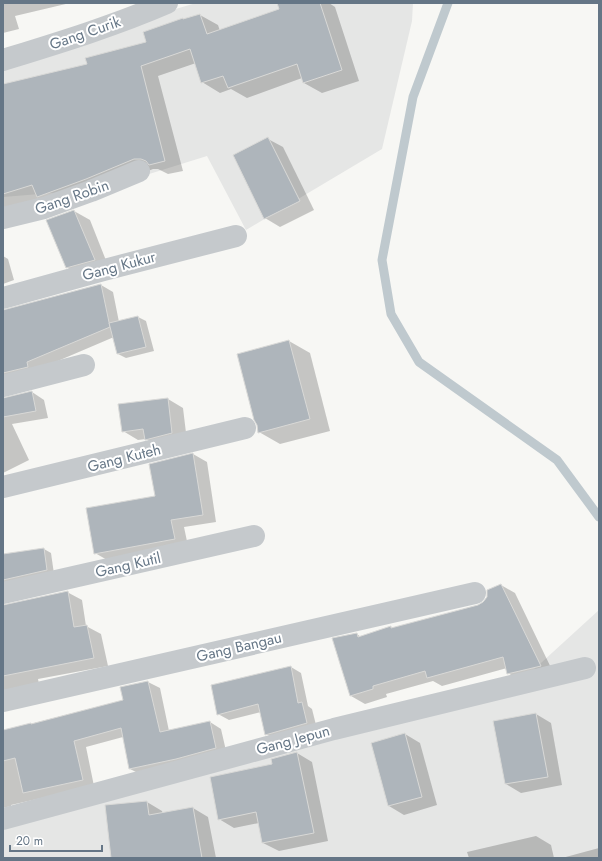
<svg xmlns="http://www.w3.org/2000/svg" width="602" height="861" viewBox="0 0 602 861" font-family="Jost,sans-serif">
<rect width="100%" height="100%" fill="#f7f7f4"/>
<!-- built -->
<g fill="#e5e6e5">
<path d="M196,3H413L412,21L382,149L246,230L207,156L101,189L3,197V60Z"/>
<path d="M599,610V858H4L3,853V821L530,673Z"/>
</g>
<!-- shadow -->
<g fill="#0003">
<path d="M3,3H70L15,16L19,29L3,33Z"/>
<path d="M298,3H329L335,7L359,81L322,93L304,83L302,78L247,98L231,89L220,93L202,82L196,63L158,76L183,171L168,174L158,169H153L105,189L56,207L40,198L3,209V142L88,65L147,42L183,19L185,20L200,15L218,25L220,31Z"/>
<path d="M268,139L283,147L314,210L280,227L265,218Z"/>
<path d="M74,211L90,220L109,268L82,276L66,267Z"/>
<path d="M3,256L8,259L14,280L3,284Z"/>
<path d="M101,285L113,292L119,322L138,317L146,321L154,351L126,358L118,354L114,337L39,369L3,396V323Z"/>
<path d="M289,341L310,353L330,431L280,444L259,432Z"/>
<path d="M32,392L44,400L48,418L12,424L29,460L3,473V397L4,399Z"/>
<path d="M168,399L183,408L187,441L161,448L146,439L138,440L123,431Z"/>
<path d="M193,454L207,462L216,522L184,527L188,546L109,561L95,553L156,497L150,465Z"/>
<path d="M44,549L51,553L54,574L3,588V555Z"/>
<path d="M501,585L515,593L554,674L522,682L508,673L507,668L442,686L433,681L386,694L387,697L365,704L351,696L357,634L361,637L391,627L392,628L478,606L484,603Z"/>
<path d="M67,592L82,600L86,626L101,634L108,666L38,679L39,684L3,691V606Z"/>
<path d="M291,667L301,673L308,706L312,709L317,729L277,740L266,734L261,712L229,720L218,714Z"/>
<path d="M148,682L160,688L169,731L210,722L221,729L227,755L142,775L130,769L123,737L86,747L94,786L11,805V806L3,808V731L124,700Z"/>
<path d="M536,714L551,723L562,785L521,793L506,784Z"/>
<path d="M405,734L420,743L437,805L404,815L389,806Z"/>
<path d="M297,753L312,762L328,841L279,851L263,843L259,823L234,828L219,819L273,764Z"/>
<path d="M147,802L162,811L163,814L193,808L208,817L216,858H112L106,806Z"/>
<path d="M536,836L551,845L554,858H469L467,852Z"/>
<path d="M599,848V858H562Z"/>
</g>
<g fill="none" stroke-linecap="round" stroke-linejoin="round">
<!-- stream -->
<path stroke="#bfc9ce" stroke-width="9" d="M448,3L413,97L382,260L391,314L419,362L557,460L599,517"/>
</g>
<!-- building -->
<g fill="#aeb5bb" stroke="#d9d9d7">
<path d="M277,3H320L342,70L303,83L297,64L228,88L223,76L201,83L190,49L141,66L165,161L149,165L146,161L141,159H134L86,179L37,197L32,185L3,194V84L87,64L85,58L146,42L143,32L183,18V19L200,14L207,34L279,9Z"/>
<path d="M268,137L300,201L264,219L233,155Z"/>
<path d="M74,210L95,260L66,268L46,220Z"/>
<path d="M101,284L110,327L27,362L28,367L3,373V310Z"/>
<path d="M138,316L146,347L117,354L109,323Z"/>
<path d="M289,340L310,419L258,433L257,425L254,420L237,354Z"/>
<path d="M32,391L36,411L3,417V398Z"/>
<path d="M168,398L172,433L145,440L143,429L122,432L118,404Z"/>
<path d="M193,453L203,515L171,520L175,539L94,554L86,508L155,496L149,464Z"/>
<path d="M44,548L47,570L3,580V554Z"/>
<path d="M501,584L541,666L507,674L503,657L427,678L425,671L373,686V689L350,696L332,638L357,633L358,637L391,626V628L478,605L483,602L487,597V590Z"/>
<path d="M68,591L74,627L87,625L94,658L3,676V605Z"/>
<path d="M291,666L298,703L302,702L307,723L265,735L258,704L217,715L211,685Z"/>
<path d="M148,681L160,732L210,721L216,748L176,759L129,769L121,728L74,741L83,780L23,793L15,758L3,761V730L31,723V724L123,700L120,687Z"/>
<path d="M536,713L548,777L505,784L493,721Z"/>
<path d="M405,733L422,797L388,806L371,743Z"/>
<path d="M297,752L314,833L262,843L256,812L218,820L210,777L272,764L271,759Z"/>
<path d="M147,801L149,815L193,807L202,858H111L105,805Z"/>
</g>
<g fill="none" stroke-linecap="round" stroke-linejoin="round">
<!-- minor -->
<g stroke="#c5c9cc" stroke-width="22">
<path d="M3,60C58,43 114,26 167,3"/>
<path d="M3,218L44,208L91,191L139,171"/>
<path d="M3,298L104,270L236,236"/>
<path d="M3,386L84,365"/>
<path d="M3,487L245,428"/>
<path d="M3,593L254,536"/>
<path d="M3,701L475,593"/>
<path d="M3,819L334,729L585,668"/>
</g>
</g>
<g text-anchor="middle" stroke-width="4" stroke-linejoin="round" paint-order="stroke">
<!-- street labels -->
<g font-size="15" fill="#657686" stroke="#fff">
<text transform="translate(85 33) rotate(-19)" y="5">Gang Curik</text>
<text transform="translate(72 197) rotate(-19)" y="5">Gang Robin</text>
<text transform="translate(119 266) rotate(-15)" y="5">Gang Kukur</text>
<text transform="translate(124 458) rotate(-14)" y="5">Gang Kuteh</text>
<text transform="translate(128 565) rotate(-13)" y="5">Gang Kutil</text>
<text transform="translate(239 647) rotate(-13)" y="5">Gang Bangau</text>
<text transform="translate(293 740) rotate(-15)" y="5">Gang Jepun</text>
</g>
</g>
<!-- border -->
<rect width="602" height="861" fill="none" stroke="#657686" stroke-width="8"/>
<!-- scale -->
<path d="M10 845v6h92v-6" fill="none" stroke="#657686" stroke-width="2"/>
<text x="16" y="845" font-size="12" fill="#657686" stroke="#ffffff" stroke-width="3" paint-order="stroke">20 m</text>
</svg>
